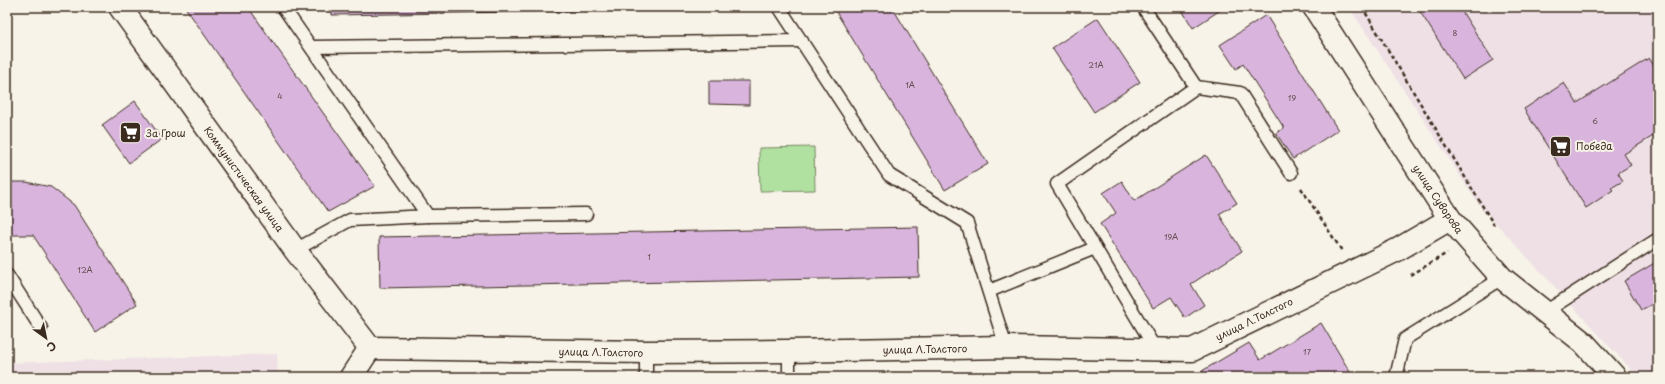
<svg xmlns="http://www.w3.org/2000/svg" width="1665" height="384" viewBox="0 0 1665 384" font-family="'Playpen Sans',sans-serif">
<rect width="100%" height="100%" fill="#f7f3e8"/>
<filter id="ink" filterUnits="userSpaceOnUse"><feTurbulence type="fractalNoise" baseFrequency=".025" numOctaves="2"/><feDisplacementMap in="SourceGraphic" scale="8" xChannelSelector="R" yChannelSelector="G"/><feConvolveMatrix kernelMatrix="1 2 1 2 8 2 1 2 1" color-interpolation-filters="sRGB"/></filter>
<g filter="url(#ink)">
<!-- built -->
<g fill="#eee0e5">
<path d="M1349,7H1658V377H1638L1480,206Z"/>
<path d="M277,354L278,377H7V363Z"/>
</g>
<!-- green -->
<path fill="#b1e1a1" stroke="#768660" d="M814,147L815,190L760,191L759,148Z"/>
<!-- building -->
<g fill="#d9b5de" stroke="#3b2a1e">
<path d="M185,7H248L375,186L328,212Z"/>
<path d="M332,7H698V9L332,15Z"/>
<path d="M833,7H892L988,164L945,190Z"/>
<path d="M1180,7H1225L1193,28Z"/>
<path d="M1417,7H1459L1493,60L1463,79Z"/>
<path d="M1266,15L1338,130L1293,159L1276,133L1284,128L1243,64L1236,69L1220,45Z"/>
<path d="M1098,18L1140,82L1094,112L1052,48Z"/>
<path d="M1649,58L1658,72V133L1624,154L1631,165L1618,173L1623,181L1611,188L1613,190L1586,208L1524,109L1564,83L1577,103Z"/>
<path d="M709,81H749V105L709,104Z"/>
<path d="M135,101L162,139L129,163L102,125Z"/>
<path d="M1206,155L1237,203L1219,214L1242,251L1191,284L1204,305L1185,318L1171,297L1153,308L1100,224L1116,213L1103,193L1122,181L1134,201Z"/>
<path d="M7,182H26L51,187L74,205L137,304L95,332L33,235H7Z"/>
<path d="M918,227L919,277L380,288L379,237Z"/>
<path d="M1658,261V301L1641,310L1624,281Z"/>
<path d="M1321,323L1353,377H1205L1202,371L1249,343L1260,360Z"/>
<rect x="601" y="375" width="25" height="2"/>
</g>
<g fill="none" stroke-linecap="round" stroke-linejoin="round">
<defs>
<g id="lane">
<path d="M283,7L428,216L350,220L295,250"/>
<path d="M779,7L889,175L967,223L1006,347"/>
<path d="M1143,7L1196,87L1057,184L1156,350"/>
<path d="M311,47L802,41"/>
<path d="M1196,87L1240,93L1291,173"/>
<path d="M428,216L586,214"/>
<path d="M7,275L41,328"/>
<path d="M989,291L1095,248"/>
<path d="M1545,312L1658,239"/>
<path d="M646,352V377"/>
<path d="M789,377V351"/>
<path d="M1396,377L1405,339L1502,278"/>
</g>
<g id="street">
<path d="M120,7L295,250L370,348"/>
<path d="M370,348L646,352L789,351L1006,347L1192,350L1397,250L1450,219"/>
<path d="M351,377L370,348"/>
</g>
<path id="secondary" d="M1314,7L1450,219L1502,278L1584,343L1615,377"/>
</defs>
<!-- lane casing -->
<use href="#lane" stroke="#3b2a1e" stroke-width="15"/>
<!-- street casing -->
<use href="#street" stroke="#3b2a1e" stroke-width="25"/>
<!-- secondary casing -->
<use href="#secondary" stroke="#3b2a1e" stroke-width="25"/>
<!-- path -->
<g stroke="#3b2a1e" stroke-width="2.5" stroke-dasharray="4 3" stroke-linecap="butt">
<path d="M1362,7L1494,225"/>
<path d="M1301,188L1342,251"/>
<path d="M1411,275L1447,253"/>
</g>
<!-- lane -->
<use href="#lane" stroke="#f7f3e8" stroke-width="12"/>
<!-- street -->
<use href="#street" stroke="#f7f3e8" stroke-width="22"/>
<!-- secondary -->
<use href="#secondary" stroke="#f7f3e8" stroke-width="22"/>
</g>
</g>
<!-- icons -->
<defs>
<symbol id="supermarket-square" viewBox="-11 -11 22 22"><rect x="-9" y="-9" width="18" height="18" rx="4" fill="#3b2a1e" stroke="#f7f3e8"/><path d="M-6-5.5h2.5l.6 2H6L4.5 2H-2.5L-4.4-4H-6ZM-1.5 3.2a1.3 1.3 0 1 0 .1 0ZM3 3.2a1.3 1.3 0 1 0 .1 0Z" fill="#fff"/></symbol>
</defs>
<g fill-rule="evenodd">
<use href="#supermarket-square" x="118" y="120" width="25" height="25"/>
<use href="#supermarket-square" x="1548" y="134" width="25" height="25"/>
</g>
<g text-anchor="middle" stroke-width="4" stroke-linejoin="round" paint-order="stroke">
<!-- number labels -->
<g font-size="8" fill="#624d4e">
<text x="1455" y="36">8</text>
<text x="1096" y="68">21А</text>
<text x="910" y="88">1А</text>
<text x="280" y="99">4</text>
<text x="1292" y="101">19</text>
<text x="1595" y="124">6</text>
<text x="1171" y="240">19А</text>
<text x="649" y="260">1</text>
<text x="85" y="273">12А</text>
<text x="1307" y="355">17</text>
</g>
<!-- poi labels -->
<g font-size="10" fill="#3b2a1e" stroke="#f7f3e8" text-anchor="start">
<text x="146" y="137">За Грош</text>
<text x="1576" y="150">Победа</text>
</g>
<!-- street labels -->
<g font-size="10" fill="#3b2a1e" stroke="#f7f3e8">
<text transform="translate(244 179) rotate(54)" y="4">Коммунистическая улица</text>
<text transform="translate(1438 199) rotate(56)" y="4">улица Суворова</text>
<text transform="translate(1254 319) rotate(-26)" y="4">улица Л.Толстого</text>
<text transform="translate(925 349) rotate(-1)" y="4">улица Л.Толстого</text>
<text transform="translate(601 352) rotate(1)" y="4">улица Л.Толстого</text>
</g>
</g>
<!-- margin -->
<rect width="1665" height="384" fill="none" stroke="#f7f3e8" stroke-width="24"/>
<rect x="12" y="12" width="1641" height="360" fill="none" stroke="#3b2a1e" stroke-width="1.5" filter="url(#ink)"/>
<!-- north arrow -->
<g transform="translate(46 338) rotate(147)" stroke="#f7f3e8" stroke-width="3" paint-order="stroke">
<path d="M0-3L7 15L0 10L-7 15Z" fill="#3b2a1e"/>
<text y="-6" font-size="11" font-weight="bold" text-anchor="middle" fill="#3b2a1e">С</text>
</g>
</svg>
